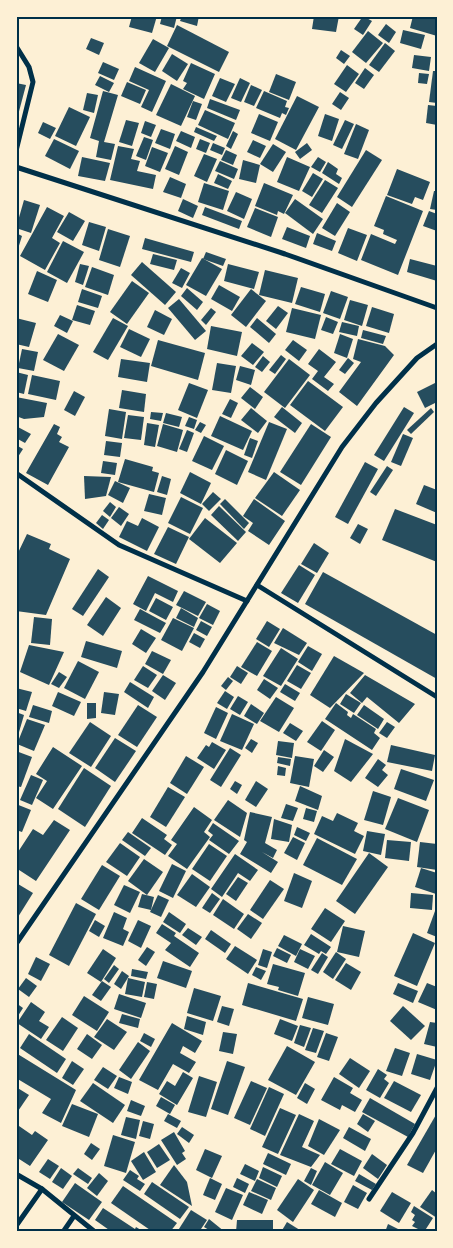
<svg xmlns="http://www.w3.org/2000/svg" width="453" height="1248" viewBox="0 0 453 1248" font-family="'Open Sans',sans-serif">
<rect width="100%" height="100%" fill="#fdf0d5"/>
<!-- building -->
<g fill="#264d5e">
<path d="M132,16H157L152,33L129,27Z"/>
<path d="M162,16H177L174,28L160,24Z"/>
<path d="M182,16H199L197,26L180,21Z"/>
<path d="M314,16H339L336,32L312,29Z"/>
<path d="M363,16L372,21L363,35L354,29Z"/>
<path d="M413,16L437,18V36L410,28Z"/>
<path d="M386,24L396,32L389,43L378,35Z"/>
<path d="M177,25L229,52L219,72L167,46Z"/>
<path d="M403,30L425,35L421,49L400,43Z"/>
<path d="M368,31L383,43L366,63L352,52Z"/>
<path d="M91,38L104,43L99,55L86,49Z"/>
<path d="M153,39L169,48L155,72L139,63Z"/>
<path d="M385,43L395,51L379,72L369,65Z"/>
<path d="M341,50L350,56L344,64L336,58Z"/>
<path d="M172,54L188,64L177,81L162,71Z"/>
<path d="M414,55L431,57L429,71L412,68Z"/>
<path d="M103,62L119,69L114,80L98,73Z"/>
<path d="M191,63L215,74L204,99L183,89L187,83L183,81Z"/>
<path d="M347,65L359,74L346,92L334,84Z"/>
<path d="M135,67L166,81L152,112L141,107L149,90L129,81Z"/>
<path d="M365,68L374,75L364,89L355,83Z"/>
<path d="M433,71H437V103L429,102Z"/>
<path d="M419,73L429,74L427,84L418,83Z"/>
<path d="M276,74L296,82L289,100L269,92Z"/>
<path d="M100,76L114,83L109,92L95,85Z"/>
<path d="M220,78L235,84L226,102L212,96Z"/>
<path d="M240,78L250,83L241,102L231,98Z"/>
<path d="M127,82L146,90L140,104L121,96Z"/>
<path d="M16,83L26,85L17,119H16Z"/>
<path d="M171,84L195,96L181,126L156,115Z"/>
<path d="M251,85L262,90L254,106L244,102Z"/>
<path d="M103,91L118,95L104,142L115,144L111,160L96,157L99,141L90,138Z"/>
<path d="M264,91L287,101L285,107L289,108L286,115L282,113L280,118L256,108Z"/>
<path d="M340,92L349,98L341,110L332,104Z"/>
<path d="M87,93L98,95L94,113L83,110Z"/>
<path d="M297,96L319,107L296,150L275,139Z"/>
<path d="M210,99L240,110L236,120L207,108Z"/>
<path d="M193,101L202,104L196,120L187,117Z"/>
<path d="M428,105L437,106V125L426,123Z"/>
<path d="M69,107L90,117L76,146L55,136Z"/>
<path d="M205,110L235,123L228,139L198,125Z"/>
<path d="M259,114L278,122L270,141L251,133Z"/>
<path d="M325,114L339,119L332,141L318,136Z"/>
<path d="M126,120L139,123L132,146L119,142Z"/>
<path d="M345,120L354,124L342,149L333,145Z"/>
<path d="M145,121L156,125L151,137L141,133Z"/>
<path d="M43,122L56,128L50,139L38,133Z"/>
<path d="M356,124L369,130L358,159L344,154Z"/>
<path d="M196,127L217,136L214,141L194,132Z"/>
<path d="M161,129L175,134L170,149L155,143Z"/>
<path d="M181,131L195,137L191,148L176,141Z"/>
<path d="M233,131L238,134L231,149L226,146Z"/>
<path d="M144,137L153,140L146,160L136,156Z"/>
<path d="M54,139L79,151L70,169L45,156Z"/>
<path d="M200,139L210,143L206,153L196,149Z"/>
<path d="M253,140L266,146L260,158L247,152Z"/>
<path d="M213,143L225,148L222,155L210,150Z"/>
<path d="M307,143L312,150L300,159L295,152Z"/>
<path d="M273,144L286,152L273,172L260,164Z"/>
<path d="M118,146L134,149L131,159L140,161L137,171L156,175L153,189L110,180Z"/>
<path d="M175,146L188,152L179,175L165,169Z"/>
<path d="M152,147L168,153L160,172L145,166Z"/>
<path d="M226,150L237,155L233,165L221,160Z"/>
<path d="M366,150L382,160L352,207L337,197Z"/>
<path d="M204,154L217,159L207,182L194,176Z"/>
<path d="M82,157L110,163L105,181L78,176Z"/>
<path d="M287,157L310,167L299,191L277,182Z"/>
<path d="M318,157L326,162L320,172L311,167Z"/>
<path d="M243,160L260,165L256,183L239,179Z"/>
<path d="M220,161L238,169L234,179L215,171Z"/>
<path d="M328,162L338,169L336,174L342,178L339,184L322,173Z"/>
<path d="M397,169L430,182L423,200L415,197L412,204L387,195Z"/>
<path d="M313,173L323,179L312,197L302,191Z"/>
<path d="M218,174L232,181L228,189L214,183Z"/>
<path d="M170,177L186,184L181,198L163,192Z"/>
<path d="M325,180L338,188L322,213L309,205Z"/>
<path d="M204,183L229,191L223,210L198,202Z"/>
<path d="M264,183L293,195L284,214L278,211L277,215L255,206Z"/>
<path d="M434,191H437V210L430,209Z"/>
<path d="M236,192L252,199L244,219L227,211Z"/>
<path d="M386,196L423,211L398,275L361,260L371,234L395,244L397,240L383,234L384,230L374,226Z"/>
<path d="M183,199L198,206L193,218L178,211Z"/>
<path d="M295,199L323,219L313,234L285,213Z"/>
<path d="M24,200L40,205L31,233L16,228Z"/>
<path d="M337,203L350,212L335,236L322,228Z"/>
<path d="M47,207L64,216L52,238L60,243L45,270L20,256Z"/>
<path d="M205,207L242,221L239,229L202,215Z"/>
<path d="M255,208L278,217L271,237L247,227Z"/>
<path d="M429,211L437,214V231L423,226Z"/>
<path d="M69,212L85,221L73,241L57,232Z"/>
<path d="M89,222L106,227L99,251L82,245Z"/>
<path d="M287,227L310,236L306,248L282,239Z"/>
<path d="M348,228L367,235L357,261L338,253Z"/>
<path d="M108,229L130,236L120,267L99,260Z"/>
<path d="M16,233L22,236L17,252H16Z"/>
<path d="M317,233L336,241L332,251L313,244Z"/>
<path d="M145,238L194,252L191,262L142,249Z"/>
<path d="M63,241L84,252L67,283L47,272Z"/>
<path d="M206,252L226,259L223,266L203,259Z"/>
<path d="M153,254L177,260L174,270L150,264Z"/>
<path d="M202,258L222,269L206,296L186,285Z"/>
<path d="M410,259L437,266V281L407,272Z"/>
<path d="M142,262L176,292L165,305L131,275Z"/>
<path d="M80,264L89,266L83,285L75,282Z"/>
<path d="M228,264L259,272L254,289L224,281Z"/>
<path d="M92,267L114,275L108,295L85,287Z"/>
<path d="M181,268L190,273L182,288L172,283Z"/>
<path d="M265,270L298,278L292,303L259,295Z"/>
<path d="M37,271L57,280L48,302L28,294Z"/>
<path d="M132,281L149,293L127,324L110,312Z"/>
<path d="M219,285L240,297L232,311L211,299Z"/>
<path d="M301,287L325,294L320,312L295,304Z"/>
<path d="M187,288L203,302L197,310L181,296Z"/>
<path d="M82,289L102,296L98,308L78,302Z"/>
<path d="M251,289L266,301L246,327L231,315Z"/>
<path d="M331,291L348,297L340,319L323,313Z"/>
<path d="M179,299L206,331L195,340L168,308Z"/>
<path d="M350,300L368,305L362,326L344,320Z"/>
<path d="M77,305L95,311L90,325L72,320Z"/>
<path d="M278,306L288,313L276,329L266,321Z"/>
<path d="M372,307L394,314L389,333L366,326Z"/>
<path d="M211,308L216,312L206,325L201,320Z"/>
<path d="M292,308L321,315L315,339L286,332Z"/>
<path d="M155,310L172,319L164,335L147,327Z"/>
<path d="M60,315L73,321L67,333L54,326Z"/>
<path d="M326,317L338,322L333,334L321,330Z"/>
<path d="M16,318L36,323L29,347L16,344Z"/>
<path d="M113,318L128,326L108,360L93,352Z"/>
<path d="M257,318L276,334L269,343L250,327Z"/>
<path d="M342,322L359,326L357,336L339,332Z"/>
<path d="M211,326L242,332L237,356L207,349Z"/>
<path d="M129,329L150,339L141,357L120,347Z"/>
<path d="M363,330L386,336L383,344L361,338Z"/>
<path d="M58,334L79,345L64,371L43,360Z"/>
<path d="M340,334L353,339L347,358L334,353Z"/>
<path d="M358,339L385,346L394,355L357,406L339,392L361,362L353,359Z"/>
<path d="M158,340L205,353L198,380L151,366Z"/>
<path d="M293,340L307,350L299,361L285,350Z"/>
<path d="M252,343L264,352L253,365L241,356Z"/>
<path d="M22,349L38,352L34,371L18,368Z"/>
<path d="M319,349L336,362L324,377L334,384L328,391L312,379L318,371L308,364Z"/>
<path d="M281,355L286,359L275,374L269,370Z"/>
<path d="M263,356L270,362L262,372L255,367Z"/>
<path d="M348,358L354,363L345,374L339,370Z"/>
<path d="M121,359L150,363L147,382L118,377Z"/>
<path d="M289,359L310,375L285,408L264,392Z"/>
<path d="M217,363L236,366L231,393L212,390Z"/>
<path d="M240,366L255,370L251,385L236,380Z"/>
<path d="M16,372L28,375L24,394L16,392Z"/>
<path d="M32,375L60,381L56,400L28,394Z"/>
<path d="M308,381L343,407L325,431L290,405Z"/>
<path d="M437,382V402L425,408L417,392Z"/>
<path d="M189,383L208,390L197,418L178,410Z"/>
<path d="M250,387L263,397L255,409L241,398Z"/>
<path d="M122,390L146,394L144,412L119,408Z"/>
<path d="M74,391L85,397L75,416L64,410Z"/>
<path d="M16,397L47,403L44,417L24,419L16,416Z"/>
<path d="M230,399L238,403L231,418L222,414Z"/>
<path d="M282,407L302,423L295,433L274,417Z"/>
<path d="M404,407L414,413L384,461L374,455Z"/>
<path d="M251,408L267,421L258,433L241,420Z"/>
<path d="M431,408L434,412L411,434L407,430Z"/>
<path d="M109,409L126,412L122,439L105,436Z"/>
<path d="M151,412L163,413L161,421L150,419Z"/>
<path d="M166,413L182,417L179,427L163,423Z"/>
<path d="M128,415L144,417L141,440L124,438Z"/>
<path d="M220,416L252,431L243,450L211,436Z"/>
<path d="M189,417L197,420L194,429L185,426Z"/>
<path d="M200,422L206,425L201,433L195,430Z"/>
<path d="M269,422L287,429L266,480L248,472Z"/>
<path d="M147,423L159,425L155,447L144,445Z"/>
<path d="M54,424L60,427L57,434L62,437L59,442L69,447L48,485L26,473Z"/>
<path d="M163,424L183,430L177,452L157,446Z"/>
<path d="M311,424L331,437L301,485L280,472Z"/>
<path d="M16,426L31,434L25,443L16,438Z"/>
<path d="M187,430L194,433L187,452L179,449Z"/>
<path d="M403,434L413,438L401,466L391,462Z"/>
<path d="M204,436L224,446L212,470L192,461Z"/>
<path d="M250,438L258,441L252,458L244,455Z"/>
<path d="M106,441L122,443L120,457L104,455Z"/>
<path d="M16,445L23,449L16,460Z"/>
<path d="M226,450L248,461L237,485L215,474Z"/>
<path d="M125,459L153,467L152,471L159,473L154,492L118,482Z"/>
<path d="M103,461L117,463L115,475L101,473Z"/>
<path d="M365,462L378,469L348,524L335,517Z"/>
<path d="M387,466L393,470L376,496L370,492Z"/>
<path d="M190,472L211,483L201,504L180,493Z"/>
<path d="M274,472L300,490L282,516L255,498Z"/>
<path d="M84,476L111,477L106,496L85,499Z"/>
<path d="M162,476L171,479L167,495L157,492Z"/>
<path d="M115,481L130,488L123,503L108,495Z"/>
<path d="M424,485L437,490V513L416,504Z"/>
<path d="M213,492L221,499L209,511L202,504Z"/>
<path d="M149,494L166,498L162,515L144,511Z"/>
<path d="M181,497L203,508L190,534L168,523Z"/>
<path d="M225,499L249,523L244,529L220,504Z"/>
<path d="M254,499L285,521L269,545L248,531L253,523L243,516Z"/>
<path d="M110,502L116,507L110,517L103,511Z"/>
<path d="M219,506L246,532L238,541L211,515Z"/>
<path d="M119,507L129,514L121,526L111,518Z"/>
<path d="M395,509L437,525V562L382,540Z"/>
<path d="M102,515L109,520L103,529L96,523Z"/>
<path d="M142,518L159,527L147,551L119,537L127,521L138,526Z"/>
<path d="M205,518L237,543L220,563L189,539Z"/>
<path d="M358,524L368,529L360,544L350,538Z"/>
<path d="M168,527L189,537L176,564L154,554Z"/>
<path d="M27,534L51,544L49,549L70,559L46,615L16,611V557Z"/>
<path d="M314,543L329,553L317,573L301,564Z"/>
<path d="M299,565L315,575L298,603L281,593Z"/>
<path d="M98,569L109,577L83,616L72,609Z"/>
<path d="M323,572L437,635V679L305,604Z"/>
<path d="M148,576L178,591L173,602L155,593L146,611L133,604Z"/>
<path d="M184,591L206,602L198,616L176,605Z"/>
<path d="M106,597L121,608L103,636L87,625Z"/>
<path d="M156,598L173,607L166,620L149,611Z"/>
<path d="M207,604L220,611L213,625L199,618Z"/>
<path d="M181,608L198,618L194,627L176,618Z"/>
<path d="M140,609L166,623L160,633L134,620Z"/>
<path d="M34,617L52,619L50,645L31,643Z"/>
<path d="M173,618L194,628L182,651L161,640Z"/>
<path d="M201,621L212,627L207,636L196,630Z"/>
<path d="M267,621L280,629L269,647L256,639Z"/>
<path d="M283,628L307,643L299,655L274,643Z"/>
<path d="M141,629L156,638L146,653L132,644Z"/>
<path d="M194,633L205,639L200,648L189,642Z"/>
<path d="M86,641L122,651L117,668L81,657Z"/>
<path d="M257,642L272,651L257,676L241,667Z"/>
<path d="M29,645L64,652L49,685L20,672Z"/>
<path d="M308,646L322,654L312,671L298,662Z"/>
<path d="M281,648L298,659L281,686L263,676Z"/>
<path d="M152,651L171,660L163,674L145,664Z"/>
<path d="M334,656L364,673L330,708L310,695Z"/>
<path d="M78,661L99,672L85,699L64,688Z"/>
<path d="M297,665L311,673L301,689L287,681Z"/>
<path d="M143,666L157,675L148,688L134,680Z"/>
<path d="M237,666L248,673L241,684L230,677Z"/>
<path d="M59,672L67,677L59,688L51,684Z"/>
<path d="M163,675L176,683L165,700L152,691Z"/>
<path d="M365,675L415,704L399,723L367,697L362,703L350,693Z"/>
<path d="M228,677L233,681L226,690L221,686Z"/>
<path d="M264,679L278,688L270,699L257,690Z"/>
<path d="M130,682L154,697L148,708L124,692Z"/>
<path d="M285,684L300,693L295,701L280,692Z"/>
<path d="M16,688L32,692L26,711L16,708Z"/>
<path d="M225,691L234,697L227,709L217,703Z"/>
<path d="M58,692L81,702L74,716L52,706Z"/>
<path d="M104,692L119,694L115,715L101,713Z"/>
<path d="M346,694L361,703L354,713L340,704Z"/>
<path d="M238,696L248,702L240,715L230,709Z"/>
<path d="M276,697L294,708L279,732L260,721Z"/>
<path d="M87,703H96V718L87,719Z"/>
<path d="M336,703L348,712L347,715L351,718L353,714L376,729L374,733L380,738L372,750L325,719Z"/>
<path d="M251,704L264,713L257,724L244,716Z"/>
<path d="M33,705L52,711L49,723L29,717Z"/>
<path d="M138,705L157,717L137,747L118,735Z"/>
<path d="M364,705L384,719L378,729L357,715Z"/>
<path d="M216,707L228,713L216,739L204,733Z"/>
<path d="M16,712L24,715L17,739H16Z"/>
<path d="M232,714L254,724L242,750L220,741Z"/>
<path d="M27,719L45,725L34,751L17,744Z"/>
<path d="M322,721L335,730L321,751L307,742Z"/>
<path d="M90,722L111,736L91,767L69,753Z"/>
<path d="M387,722L395,727L387,738L379,733Z"/>
<path d="M290,723L303,731L296,741L283,733Z"/>
<path d="M115,738L136,751L115,782L95,768Z"/>
<path d="M251,739L258,743L252,753L245,748Z"/>
<path d="M345,739L373,754L351,782L334,771Z"/>
<path d="M278,741L294,743L292,758L276,755Z"/>
<path d="M212,742L226,750L214,769L197,758L206,745L209,747Z"/>
<path d="M391,745L435,755L432,771L387,762Z"/>
<path d="M53,747L82,766L53,809L36,798L47,781L36,774Z"/>
<path d="M230,748L241,755L221,787L210,780Z"/>
<path d="M324,750L334,757L323,772L314,766Z"/>
<path d="M16,751L32,757L21,787L16,786Z"/>
<path d="M186,756L204,767L187,794L170,783Z"/>
<path d="M295,756L314,759L309,787L290,783Z"/>
<path d="M278,757L291,759L290,766L277,763Z"/>
<path d="M378,759L386,765L382,770L388,775L378,787L365,778Z"/>
<path d="M278,766L286,768L285,776L277,775Z"/>
<path d="M84,768L111,786L85,827L58,809Z"/>
<path d="M401,769L434,780L426,801L394,789Z"/>
<path d="M31,775L43,780L32,805L20,800Z"/>
<path d="M235,781L242,785L237,794L230,789Z"/>
<path d="M256,781L268,789L256,807L245,800Z"/>
<path d="M300,786L322,796L318,810L295,801Z"/>
<path d="M168,787L185,797L166,827L150,817Z"/>
<path d="M373,791L391,797L383,825L364,820Z"/>
<path d="M398,798L429,810L417,842L385,829Z"/>
<path d="M228,800L247,813L240,837L214,820Z"/>
<path d="M16,804L31,810L22,832L16,830Z"/>
<path d="M286,804L298,808L293,821L281,818Z"/>
<path d="M194,807L212,820L204,832L210,837L187,869L168,856L177,844L171,840Z"/>
<path d="M306,808L317,811L314,822L303,819Z"/>
<path d="M250,812L272,817L265,843L277,850L273,858L262,852L278,862L271,873L240,854L247,842L244,840Z"/>
<path d="M337,813L358,823L354,831L364,836L355,854L314,834L322,816L333,821Z"/>
<path d="M142,818L167,835L164,839L172,845L165,855L132,833Z"/>
<path d="M274,819L292,825L289,842L271,839Z"/>
<path d="M54,820L70,830L36,881L16,868V855L33,829L43,835Z"/>
<path d="M213,823L239,841L229,854L209,840L213,835L208,831Z"/>
<path d="M297,827L310,833L306,841L294,835Z"/>
<path d="M367,831L385,834L381,855L363,851Z"/>
<path d="M128,832L151,848L145,856L122,840Z"/>
<path d="M293,837L305,843L297,860L284,853Z"/>
<path d="M317,838L357,859L342,885L303,865Z"/>
<path d="M387,840L411,842L409,861L385,858Z"/>
<path d="M420,842L437,844V870L417,867Z"/>
<path d="M120,843L140,857L127,876L106,862Z"/>
<path d="M209,844L227,856L210,881L192,869Z"/>
<path d="M369,853L388,867L355,914L336,901Z"/>
<path d="M235,854L258,870L250,881L238,873L222,897L211,889Z"/>
<path d="M144,859L163,872L147,895L128,881Z"/>
<path d="M172,864L186,871L173,898L159,891Z"/>
<path d="M102,865L120,876L99,910L81,899Z"/>
<path d="M421,868L437,873L436,894L415,887Z"/>
<path d="M294,873L312,881L302,908L284,901Z"/>
<path d="M192,874L210,887L196,907L177,895Z"/>
<path d="M238,877L248,883L236,901L226,894Z"/>
<path d="M270,880L284,889L263,919L250,910Z"/>
<path d="M18,884L33,893L18,917L16,916V887Z"/>
<path d="M124,885L140,892L130,913L114,905Z"/>
<path d="M212,893L220,899L210,913L202,908Z"/>
<path d="M411,893L433,895L432,910L410,908Z"/>
<path d="M142,894L154,897L151,910L138,907Z"/>
<path d="M158,895L169,900L161,917L150,912Z"/>
<path d="M223,899L244,914L234,929L213,915Z"/>
<path d="M76,903L96,914L69,966L49,955Z"/>
<path d="M325,908L345,921L331,942L311,929Z"/>
<path d="M435,911H437V937L427,933Z"/>
<path d="M114,912L127,918L123,929L129,932L123,946L103,938Z"/>
<path d="M169,912L186,924L180,933L163,922Z"/>
<path d="M248,914L262,923L251,939L237,929Z"/>
<path d="M95,920L105,926L99,937L89,931Z"/>
<path d="M138,920L151,926L141,948L128,941Z"/>
<path d="M162,924L176,933L174,936L199,953L190,967L165,950L171,943L156,933Z"/>
<path d="M343,926L365,931L359,957L337,952Z"/>
<path d="M188,928L202,937L196,945L182,935Z"/>
<path d="M211,930L231,944L225,953L205,939Z"/>
<path d="M413,933L435,943L417,986L394,976Z"/>
<path d="M311,934L331,947L326,954L321,951L319,954L304,945Z"/>
<path d="M284,935L302,944L296,956L278,946Z"/>
<path d="M235,946L257,960L248,974L226,959Z"/>
<path d="M147,947L155,952L146,966L138,960Z"/>
<path d="M277,948L291,955L287,963L273,956Z"/>
<path d="M103,949L116,958L101,982L87,973Z"/>
<path d="M263,949L272,952L267,968L258,965Z"/>
<path d="M300,949L315,956L308,969L294,962Z"/>
<path d="M336,952L346,959L333,979L323,972Z"/>
<path d="M322,953L328,957L318,974L311,970Z"/>
<path d="M36,957L50,964L41,981L28,974Z"/>
<path d="M163,961L192,971L186,988L157,978Z"/>
<path d="M346,963L361,972L351,990L335,980Z"/>
<path d="M273,964L305,973L298,996L278,990L279,987L267,984Z"/>
<path d="M114,965L119,969L109,983L104,979Z"/>
<path d="M256,967L266,971L261,980L252,975Z"/>
<path d="M132,969L148,972L146,979L131,976Z"/>
<path d="M122,971L129,976L121,989L114,984Z"/>
<path d="M26,978L37,986L29,997L18,989Z"/>
<path d="M128,978L145,982L142,997L125,994Z"/>
<path d="M102,981L111,987L101,1001L92,995Z"/>
<path d="M147,982L157,984L154,999L144,997Z"/>
<path d="M248,983L303,999L296,1021L242,1005Z"/>
<path d="M398,983L418,991L413,1003L393,994Z"/>
<path d="M427,983L437,987V1010L418,1002Z"/>
<path d="M194,988L221,996L213,1021L187,1013Z"/>
<path d="M119,994L146,1003L141,1018L114,1009Z"/>
<path d="M84,996L109,1012L97,1031L72,1015Z"/>
<path d="M308,997L334,1004L328,1025L302,1018Z"/>
<path d="M31,1002L45,1012L39,1021L49,1027L41,1039L17,1023Z"/>
<path d="M16,1003L23,1008L16,1019Z"/>
<path d="M222,1006L234,1009L229,1026L217,1022Z"/>
<path d="M403,1006L425,1026L411,1040L390,1021Z"/>
<path d="M122,1014L140,1019L138,1028L119,1023Z"/>
<path d="M187,1016L206,1022L203,1035L184,1029Z"/>
<path d="M62,1017L78,1028L63,1051L46,1040Z"/>
<path d="M107,1019L127,1032L114,1050L94,1037Z"/>
<path d="M280,1019L298,1026L292,1041L274,1034Z"/>
<path d="M430,1022L437,1023V1047L424,1044Z"/>
<path d="M172,1023L202,1041L195,1053L183,1046L180,1053L196,1062L189,1073L173,1064L158,1090L139,1080Z"/>
<path d="M300,1025L311,1028L304,1047L294,1043Z"/>
<path d="M313,1028L324,1031L316,1053L305,1050Z"/>
<path d="M223,1032L237,1034L233,1054L219,1051Z"/>
<path d="M144,1033L155,1039L151,1047L140,1041Z"/>
<path d="M326,1033L338,1037L329,1061L317,1057Z"/>
<path d="M29,1034L66,1059L57,1073L20,1048Z"/>
<path d="M87,1034L102,1045L92,1059L77,1049Z"/>
<path d="M138,1042L150,1051L131,1079L119,1070Z"/>
<path d="M287,1046L315,1062L296,1095L268,1080Z"/>
<path d="M395,1048L410,1053L402,1076L386,1071Z"/>
<path d="M16,1053L76,1090L61,1123L42,1113L51,1099L16,1078Z"/>
<path d="M417,1054L437,1060L430,1080L411,1074Z"/>
<path d="M350,1058L370,1071L359,1088L339,1074Z"/>
<path d="M72,1061L84,1069L73,1085L62,1078Z"/>
<path d="M227,1061L245,1067L228,1115L211,1109Z"/>
<path d="M103,1067L117,1076L108,1089L94,1080Z"/>
<path d="M378,1069L387,1075L384,1079L389,1083L380,1098L366,1090Z"/>
<path d="M183,1072L193,1078L177,1105L159,1094L167,1081L175,1086Z"/>
<path d="M199,1076L217,1082L206,1117L188,1112Z"/>
<path d="M119,1077L132,1082L128,1094L114,1088Z"/>
<path d="M334,1077L353,1088L350,1093L362,1100L355,1112L342,1105L340,1110L321,1100Z"/>
<path d="M251,1081L267,1088L250,1125L234,1118Z"/>
<path d="M394,1081L421,1095L411,1112L384,1098Z"/>
<path d="M93,1083L125,1105L113,1123L80,1101Z"/>
<path d="M305,1083L315,1089L307,1104L297,1098Z"/>
<path d="M16,1087L29,1095L16,1114Z"/>
<path d="M269,1087L284,1094L265,1136L250,1129Z"/>
<path d="M161,1097L175,1105L170,1114L156,1106Z"/>
<path d="M370,1098L415,1124L408,1137L362,1112Z"/>
<path d="M131,1100L145,1106L141,1116L127,1111Z"/>
<path d="M72,1104L98,1114L89,1137L62,1126Z"/>
<path d="M280,1108L296,1115L278,1154L262,1147Z"/>
<path d="M437,1113V1148L423,1173L407,1165Z"/>
<path d="M168,1114L181,1121L177,1128L164,1121Z"/>
<path d="M299,1114L314,1121L302,1147L320,1155L311,1167L280,1155Z"/>
<path d="M363,1114L375,1121L368,1132L357,1124Z"/>
<path d="M126,1117L140,1120L136,1139L121,1135Z"/>
<path d="M319,1119L340,1130L324,1155L308,1146Z"/>
<path d="M143,1121L154,1124L150,1139L139,1136Z"/>
<path d="M19,1126L32,1135L35,1131L48,1140L30,1166L16,1157V1129Z"/>
<path d="M182,1127L194,1135L189,1143L177,1134Z"/>
<path d="M349,1127L371,1139L365,1151L343,1138Z"/>
<path d="M174,1132L185,1151L182,1153L186,1159L177,1165L161,1140Z"/>
<path d="M113,1135L135,1142L126,1173L104,1166Z"/>
<path d="M91,1143L100,1149L92,1160L84,1154Z"/>
<path d="M159,1144L170,1160L157,1168L147,1152Z"/>
<path d="M205,1149L222,1156L212,1178L196,1170Z"/>
<path d="M340,1149L362,1161L354,1176L331,1164Z"/>
<path d="M144,1152L156,1172L143,1180L131,1161Z"/>
<path d="M268,1153L291,1164L286,1175L263,1164Z"/>
<path d="M372,1154L387,1165L378,1179L363,1168Z"/>
<path d="M48,1159L59,1166L50,1179L39,1172Z"/>
<path d="M325,1162L343,1173L330,1195L312,1185Z"/>
<path d="M245,1164L259,1171L255,1181L240,1174Z"/>
<path d="M174,1165L187,1182L192,1206L160,1185Z"/>
<path d="M263,1167L282,1176L277,1187L259,1178Z"/>
<path d="M61,1168L72,1176L63,1189L52,1182Z"/>
<path d="M78,1168L92,1178L88,1184L73,1174Z"/>
<path d="M311,1168L317,1171L311,1185L304,1181Z"/>
<path d="M130,1170L139,1176L137,1179L145,1184L140,1191L123,1180Z"/>
<path d="M99,1173L108,1181L97,1196L87,1188Z"/>
<path d="M359,1174L376,1184L372,1190L355,1181Z"/>
<path d="M210,1178L222,1184L215,1200L203,1195Z"/>
<path d="M237,1178L249,1184L245,1193L233,1187Z"/>
<path d="M257,1179L276,1188L271,1200L251,1191Z"/>
<path d="M298,1179L314,1190L293,1222L277,1210Z"/>
<path d="M152,1182L189,1207L180,1219L144,1194Z"/>
<path d="M75,1183L102,1202L89,1220L62,1202Z"/>
<path d="M353,1185L367,1193L358,1209L344,1202Z"/>
<path d="M123,1186L177,1223L170,1232H153L111,1203Z"/>
<path d="M226,1188L243,1195L232,1220L215,1212Z"/>
<path d="M319,1190L342,1203L335,1217L311,1204Z"/>
<path d="M432,1190L437,1194V1218L420,1207Z"/>
<path d="M249,1192L268,1200L262,1214L243,1205Z"/>
<path d="M392,1192L411,1203L399,1223L380,1211Z"/>
<path d="M414,1206L433,1218L424,1232L412,1226L415,1222L412,1220L415,1215L411,1212Z"/>
<path d="M103,1208L135,1229L136,1227L144,1232H112L95,1220Z"/>
<path d="M191,1210L207,1220L199,1232H177Z"/>
<path d="M209,1219L225,1232H208L209,1230L204,1227Z"/>
<path d="M237,1220H273V1232H236Z"/>
<path d="M287,1222L303,1232H281Z"/>
<path d="M388,1224L404,1232H385Z"/>
</g>
<g fill="none" stroke-linecap="round" stroke-linejoin="round">
<!-- minor -->
<g stroke="#003049" stroke-width="5">
<path d="M16,46L29,67L33,82L16,151"/>
<path d="M16,167L285,254L437,308"/>
<path d="M16,473L119,545L247,601"/>
<path d="M257,585L437,697"/>
<path d="M16,944L203,672L342,447L376,403L417,358L437,344"/>
<path d="M16,1174L42,1189L95,1232"/>
<path d="M369,1199L413,1133L437,1088"/>
<path d="M16,1226L42,1189"/>
<path d="M63,1232L74,1216"/>
</g>
</g>
<!-- border -->
<rect width="453" height="1248" fill="none" stroke="#fdf0d5" stroke-width="35"/>
<rect x="18" y="18" width="418" height="1212" fill="none" stroke="#003049" stroke-width="2"/>
</svg>
